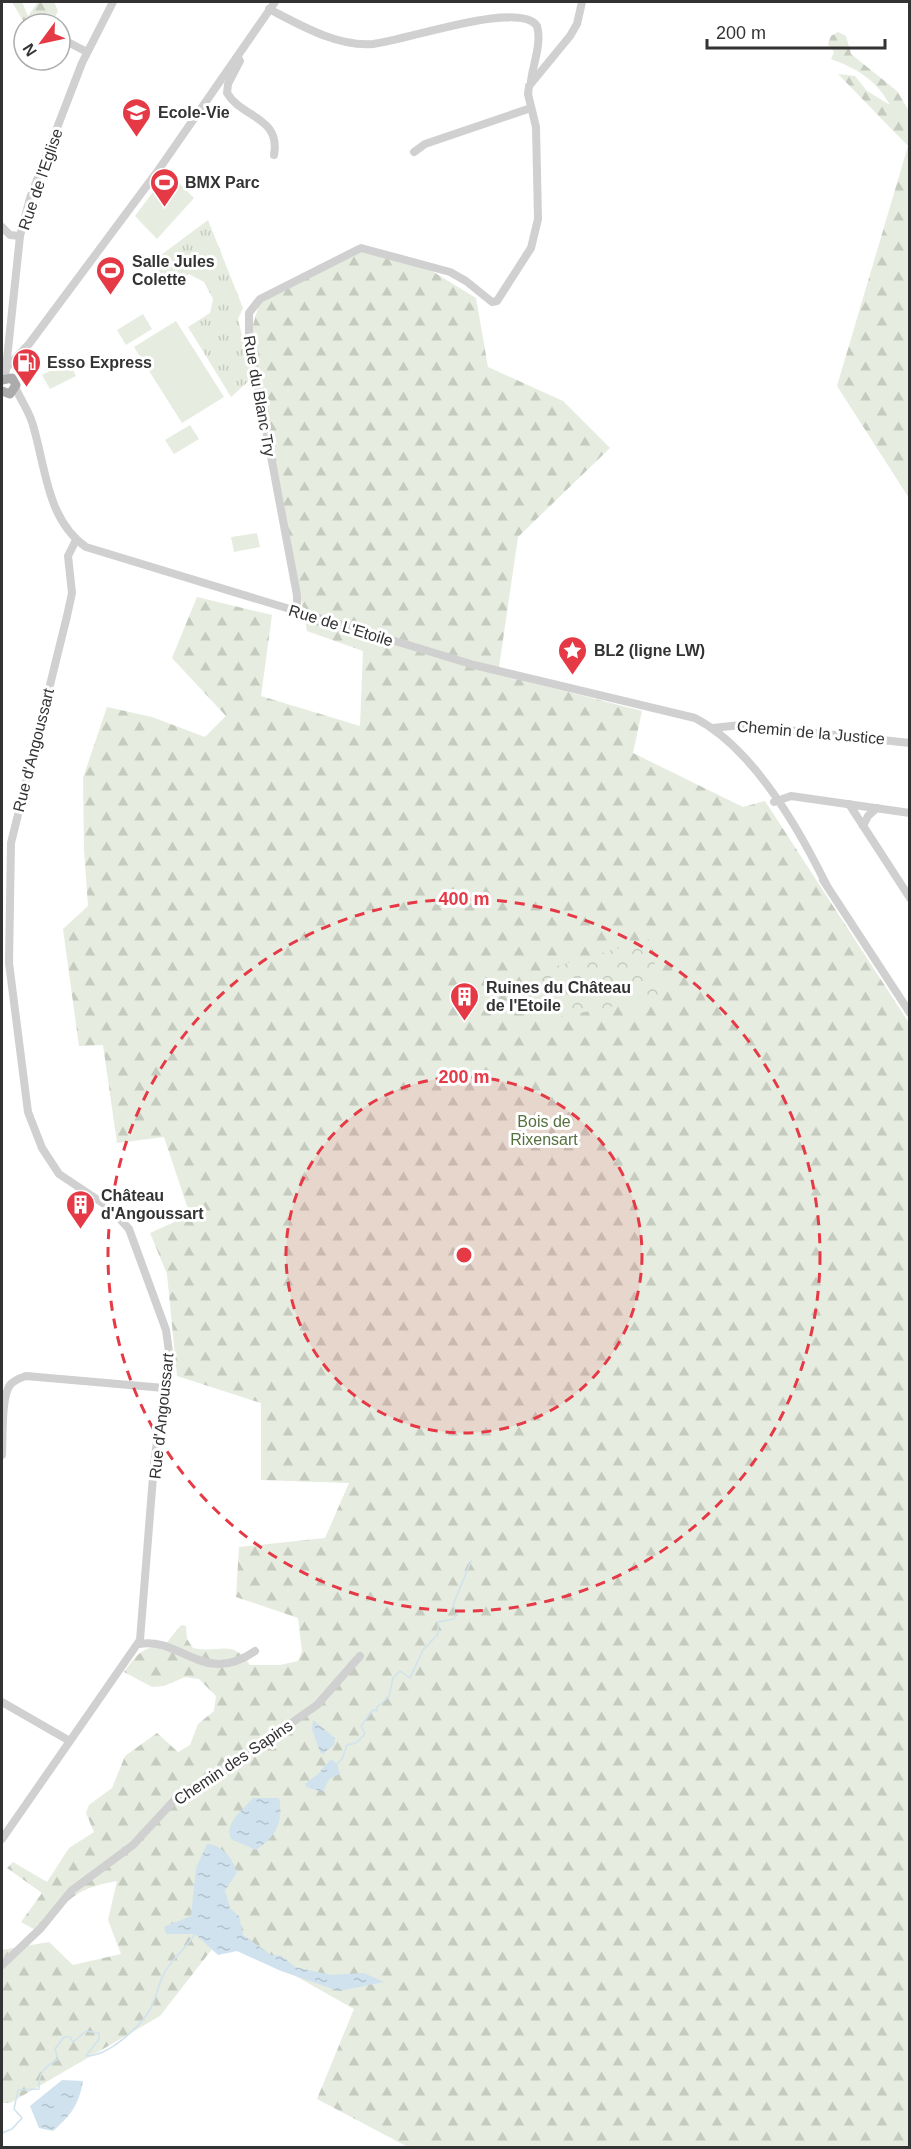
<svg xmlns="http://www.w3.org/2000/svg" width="911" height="2149" viewBox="0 0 911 2149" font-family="Arial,sans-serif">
<defs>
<pattern id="grass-tufts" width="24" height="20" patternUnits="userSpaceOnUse" patternTransform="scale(1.5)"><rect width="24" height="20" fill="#e6ecdf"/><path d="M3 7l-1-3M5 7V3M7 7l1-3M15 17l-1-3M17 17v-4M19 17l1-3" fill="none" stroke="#c6cbc0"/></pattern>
<pattern id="forest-firs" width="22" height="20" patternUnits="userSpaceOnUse" patternTransform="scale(1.5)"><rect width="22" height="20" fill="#e6ecdf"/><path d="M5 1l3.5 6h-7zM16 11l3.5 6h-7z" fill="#c6cbc0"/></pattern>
<pattern id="park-crowns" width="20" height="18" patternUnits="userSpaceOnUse" patternTransform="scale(1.5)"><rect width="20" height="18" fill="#e6ecdf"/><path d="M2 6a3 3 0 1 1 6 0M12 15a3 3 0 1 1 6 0" fill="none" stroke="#c6cbc0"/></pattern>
<pattern id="water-ripples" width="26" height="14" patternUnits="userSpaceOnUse" patternTransform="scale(1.5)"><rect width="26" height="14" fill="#cfe2ee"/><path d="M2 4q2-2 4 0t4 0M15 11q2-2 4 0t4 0" fill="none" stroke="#b2c2cd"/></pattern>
</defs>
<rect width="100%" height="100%" fill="#fff"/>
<!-- grass -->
<path fill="url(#grass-tufts)" d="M208,220L243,308L238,319L252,378L231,397L188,327L210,313L213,299L204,282L189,274L168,285L153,261Z"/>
<!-- forest -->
<g fill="url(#forest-firs)">
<path d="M12,2H22L28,16L38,2H54L58,11L52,24H25Z"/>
<path d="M838,32L846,36L851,54L897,91L909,111V498L837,386L908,146L838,74L855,76L867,91L890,105C876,80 858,69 831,59L834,52L828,44L831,36Z"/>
<path d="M365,248L432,271L476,298L488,367L563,401L610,448L518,537L498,674L642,711L633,753L743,807L765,801L909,1023V2147H408L317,2099L354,2009L223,1935L160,2016L10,2103H2V1950L49,1942L73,1965L121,1954L108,1920L117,1881C74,1888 67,1901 39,1932L21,1922L42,1893L7,1868L13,1862L47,1882L69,1848L94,1832L86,1813L89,1805L112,1788L125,1756L157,1733L178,1752L190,1745L198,1724L214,1711L216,1696L199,1679L185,1677L164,1686L152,1687L124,1672C136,1656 143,1645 164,1646L181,1625L186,1626L187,1639L193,1648C222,1654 231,1638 250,1665H280L298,1661L302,1651L298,1618L236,1597L239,1547L325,1538L349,1483L261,1480V1403L177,1376L167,1274L150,1233L190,1215L164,1137L117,1143L103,1045L79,1046L63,929L88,906L84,850L83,778L107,707L152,717L205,737L226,716L172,658L197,597L272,615L261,696L360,726L363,651L307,631L251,332L260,301Z"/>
</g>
<!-- park -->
<path fill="url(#park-crowns)" d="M650,939L661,997L554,1018L537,1013L526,975Z"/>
<!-- pitch -->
<g fill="#e6ecdf">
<path d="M168,172L194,198L157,239L135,216Z"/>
<path d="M143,314L152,329L126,345L117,330Z"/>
<path d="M176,321L224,397L182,423L134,347Z"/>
<path d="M69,361L76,376L50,389L42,375Z"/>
<path d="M190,425L199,439L174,454L165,440Z"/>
<path d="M257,533L260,547L234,552L231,537Z"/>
</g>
<!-- water -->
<g fill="url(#water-ripples)">
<path d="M313,1720L335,1738L334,1745L323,1754L320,1752L312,1729Z"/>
<path d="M331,1759L337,1764L340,1774L329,1779L323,1792L306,1787L305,1784L319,1773Z"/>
<path d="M253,1798H279C284,1821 276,1837 256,1850L231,1839C224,1823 243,1810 253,1798Z"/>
<path d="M207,1844C223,1845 233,1859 237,1873L225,1890L230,1908L239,1916L243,1935L271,1955L282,1956L295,1967L331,1975L364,1973L384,1982L339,1991L281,1971L237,1951L218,1955L195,1934H166L164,1927L191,1916L196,1868Z"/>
<path d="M62,2080L83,2081C79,2105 70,2116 53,2131L39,2128L30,2106Z"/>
</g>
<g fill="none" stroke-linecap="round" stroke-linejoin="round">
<!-- stream -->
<g stroke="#cfe2ee" stroke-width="1.5">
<path d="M337,1764L342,1759L347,1745L356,1743L365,1734L361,1726L373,1710L377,1711V1707L389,1697L393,1678L400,1671L410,1678L423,1650L438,1634V1622L454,1619L457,1613L453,1605L471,1561"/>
<path d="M2,2133L12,2129L22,2118L14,2109L18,2090L39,2089C38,2072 45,2067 58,2059L55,2049L64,2037H70L73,2042L86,2031L99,2033V2039L86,2056C109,2056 140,2027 151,2008C157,1997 158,1982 166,1970C175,1956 187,1947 195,1934"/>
</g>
<!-- minor -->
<g stroke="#d0d0d0" stroke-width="8">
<path d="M269,9C300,25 337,47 373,44C408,40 519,0 537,26C542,43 533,64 531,81"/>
<path d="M60,38L87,52"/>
<path d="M238,57L240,61L228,84L227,93C242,118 281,117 274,155"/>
<path d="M414,152L425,144L531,108"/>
<path d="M2,227L10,235L20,236"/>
<path d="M7,367L29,344L157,172L275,2"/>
<path d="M5,378L20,236L30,198L82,63L113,2"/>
<path d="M16,389C21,400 28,410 32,422C46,466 46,519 86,547L474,665L695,718C753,748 798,827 826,884"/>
<path d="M297,611V595L249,339V313L260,299L361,248L450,272L466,281L492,302L497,301L531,248L538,219L536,127L528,94L529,86L570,36L577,24L582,2"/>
<path d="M713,728L741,725L910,743"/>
<path d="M774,802L791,796L910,813"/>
<path d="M849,804L910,898"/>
<path d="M863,826L868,816L877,808"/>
<path d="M823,880L910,1013"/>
<path d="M2,1455C3,1439 1,1397 10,1385C14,1380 20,1378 26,1376L164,1388"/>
<path d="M139,1644C180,1636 204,1687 255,1651"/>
<path d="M2,1702L68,1740"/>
<path d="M2,1839L140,1640L154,1464L169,1352L166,1330L129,1229L110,1208L59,1174L42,1148L28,1112L9,963L11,843L67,616L72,593L68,556L76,540"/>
<path d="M2,1965L41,1928L71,1891L133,1845L180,1794L217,1775L317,1705L360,1656"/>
</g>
<!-- major -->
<path stroke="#ababab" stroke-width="9" d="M2,380L12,378L16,385L10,394L2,391"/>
</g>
<!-- distance rings -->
<circle cx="464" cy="1255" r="178" fill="#e63946" fill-opacity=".12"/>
<g fill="none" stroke="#e63946" stroke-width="3" stroke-dasharray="10 8">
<circle cx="464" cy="1255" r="178"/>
<circle cx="464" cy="1255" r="356"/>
</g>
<!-- icons -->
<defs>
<symbol id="school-pin" viewBox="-11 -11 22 30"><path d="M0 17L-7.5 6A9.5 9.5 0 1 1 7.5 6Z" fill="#e63946" stroke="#fff"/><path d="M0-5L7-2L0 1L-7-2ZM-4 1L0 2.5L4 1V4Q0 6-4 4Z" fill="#fff"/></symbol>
<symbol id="stadium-pin" viewBox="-11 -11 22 30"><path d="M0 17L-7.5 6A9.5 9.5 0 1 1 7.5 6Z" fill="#e63946" stroke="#fff"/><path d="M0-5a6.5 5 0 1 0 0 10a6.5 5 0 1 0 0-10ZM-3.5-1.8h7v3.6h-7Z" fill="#fff"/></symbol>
<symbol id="fuel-pin" viewBox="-11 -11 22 30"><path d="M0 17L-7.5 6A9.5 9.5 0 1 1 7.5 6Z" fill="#e63946" stroke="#fff"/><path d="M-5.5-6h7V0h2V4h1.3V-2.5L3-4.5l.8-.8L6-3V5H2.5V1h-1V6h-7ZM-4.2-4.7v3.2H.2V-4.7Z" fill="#fff"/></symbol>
<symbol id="sight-pin" viewBox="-11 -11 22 30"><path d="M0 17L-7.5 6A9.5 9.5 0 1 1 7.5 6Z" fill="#e63946" stroke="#fff"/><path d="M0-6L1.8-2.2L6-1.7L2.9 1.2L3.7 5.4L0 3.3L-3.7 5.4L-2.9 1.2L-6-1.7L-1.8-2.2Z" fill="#fff"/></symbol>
<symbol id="building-pin" viewBox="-11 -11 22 30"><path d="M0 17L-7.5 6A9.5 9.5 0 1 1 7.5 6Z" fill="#e63946" stroke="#fff"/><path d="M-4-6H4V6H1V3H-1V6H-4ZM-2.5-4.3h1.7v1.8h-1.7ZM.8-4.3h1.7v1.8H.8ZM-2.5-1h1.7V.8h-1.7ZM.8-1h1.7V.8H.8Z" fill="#fff"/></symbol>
</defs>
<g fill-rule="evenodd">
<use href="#school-pin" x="120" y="96" width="33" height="45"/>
<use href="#stadium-pin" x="148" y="166" width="33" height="45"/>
<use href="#stadium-pin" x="94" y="254" width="33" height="45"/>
<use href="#fuel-pin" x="10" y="346" width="33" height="45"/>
<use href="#sight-pin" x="556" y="634" width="33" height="45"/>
<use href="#building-pin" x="448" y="980" width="33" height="45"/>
<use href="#building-pin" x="64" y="1188" width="33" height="45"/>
</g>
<g text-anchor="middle" stroke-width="6" stroke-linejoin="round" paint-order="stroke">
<!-- poi labels -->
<g font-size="16" font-weight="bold" fill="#333" stroke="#fff" text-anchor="start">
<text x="158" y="118">Ecole-Vie</text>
<text x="185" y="188">BMX Parc</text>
<text x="132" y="267">Salle Jules<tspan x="132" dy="18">Colette</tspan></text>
<text x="47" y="368">Esso Express</text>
<text x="594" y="656">BL2 (ligne LW)</text>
<text x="486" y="993">Ruines du Château<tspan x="486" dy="18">de l'Etoile</tspan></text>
<text x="101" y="1201">Château<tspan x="101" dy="18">d'Angoussart</tspan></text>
</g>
<!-- street labels -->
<g font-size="16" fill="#333" stroke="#fff">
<text transform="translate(40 179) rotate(-71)" y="6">Rue de l'Eglise</text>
<text transform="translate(260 396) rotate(80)" y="6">Rue du Blanc Try</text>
<text transform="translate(341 625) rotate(17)" y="6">Rue de L'Etoile</text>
<text transform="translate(811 732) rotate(5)" y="6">Chemin de la Justice</text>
<text transform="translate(33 750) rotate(-76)" y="6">Rue d'Angoussart</text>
<text transform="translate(161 1416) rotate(-84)" y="6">Rue d'Angoussart</text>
<text transform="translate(233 1762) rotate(-34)" y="6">Chemin des Sapins</text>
</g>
<!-- park labels -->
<g font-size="16" fill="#56703f" stroke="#fff">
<text x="544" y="1127">Bois de<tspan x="544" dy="18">Rixensart</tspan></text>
</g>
</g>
<circle cx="464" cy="1255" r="9" fill="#e63946" stroke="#fff" stroke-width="3"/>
<g font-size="18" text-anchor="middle" font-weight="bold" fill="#e63946" stroke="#fff" stroke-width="6" stroke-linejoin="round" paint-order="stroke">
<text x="464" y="905">400 m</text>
<text x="464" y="1083">200 m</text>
</g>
<!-- border -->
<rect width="911" height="2149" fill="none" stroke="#333333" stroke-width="6"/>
<!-- north arrow -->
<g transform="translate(42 42) rotate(237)"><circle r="28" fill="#ffffff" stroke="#adadad" stroke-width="1.5"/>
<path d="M0-4.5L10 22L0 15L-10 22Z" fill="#e63946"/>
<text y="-9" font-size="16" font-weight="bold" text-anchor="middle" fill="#333333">N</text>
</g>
<!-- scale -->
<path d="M707 39v9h178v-9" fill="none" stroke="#333333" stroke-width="3"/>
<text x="716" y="39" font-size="18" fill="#333333" stroke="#ffffff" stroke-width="4.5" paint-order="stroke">200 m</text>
</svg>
